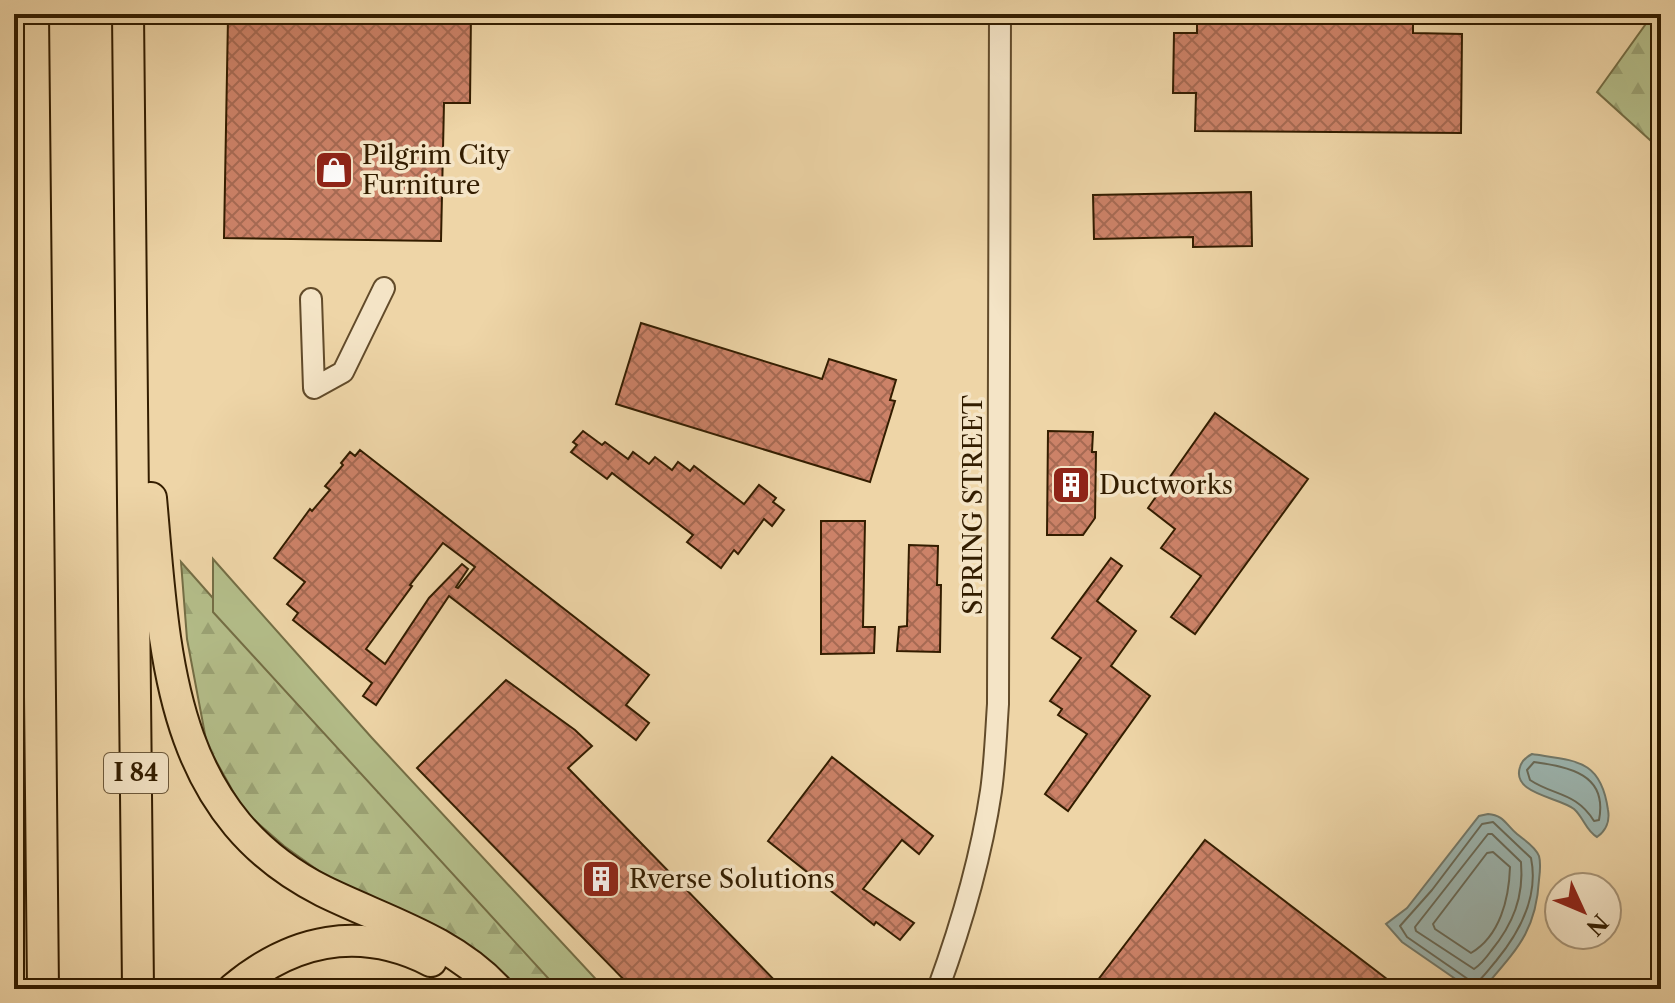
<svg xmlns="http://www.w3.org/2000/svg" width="1675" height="1003" viewBox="0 0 1675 1003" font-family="'Libre Caslon Text',serif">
<defs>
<pattern id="forest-firs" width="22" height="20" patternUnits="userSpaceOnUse" patternTransform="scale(2)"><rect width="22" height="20" fill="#b4be8a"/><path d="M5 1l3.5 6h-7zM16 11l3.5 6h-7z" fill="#9ba375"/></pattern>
<pattern id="building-cross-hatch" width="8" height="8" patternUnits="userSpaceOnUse" patternTransform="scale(2)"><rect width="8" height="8" fill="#cc8268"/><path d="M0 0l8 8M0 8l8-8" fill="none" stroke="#a66a53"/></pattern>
</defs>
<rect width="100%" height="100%" fill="#eed5a7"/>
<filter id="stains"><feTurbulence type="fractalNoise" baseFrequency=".0025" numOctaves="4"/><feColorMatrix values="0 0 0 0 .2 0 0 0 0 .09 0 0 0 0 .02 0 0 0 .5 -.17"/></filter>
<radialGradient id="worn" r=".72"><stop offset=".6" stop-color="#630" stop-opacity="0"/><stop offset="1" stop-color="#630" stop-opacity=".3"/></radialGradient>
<!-- forest -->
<g fill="url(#forest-firs)" stroke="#746e45" stroke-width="2">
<path d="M1653,14H1661V150L1597,92Z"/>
<path d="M181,562L559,989H507L330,879L284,846L244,811L207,745L187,639Z"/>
</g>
<!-- park -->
<path fill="#b4be8a" stroke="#746e45" stroke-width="2" d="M213,559L372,738L605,989H558L213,612Z"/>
<!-- water -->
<g fill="#9cb6b1" stroke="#72796a" stroke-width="2">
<path d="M1532,754C1576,761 1601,759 1608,810C1610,821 1606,831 1597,837C1586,831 1584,818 1574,809C1559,797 1511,794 1520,767C1522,760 1526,757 1532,754Z"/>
<path d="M1488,814C1504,815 1506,825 1517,834C1524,840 1535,846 1539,856C1541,863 1540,872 1539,880C1536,932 1516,950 1484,988L1470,989L1402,942L1386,924L1407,908L1479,816Z"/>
</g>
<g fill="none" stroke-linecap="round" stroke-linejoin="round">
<!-- shore -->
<g stroke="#686a58" stroke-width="2">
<path d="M1534,762C1569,767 1608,774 1599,820L1594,821C1576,792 1554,796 1530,780L1527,770Z"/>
<path d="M1493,822L1531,858C1539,897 1520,932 1496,961C1489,969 1483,978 1475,984L1407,937L1400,926L1432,890L1482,824Z"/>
<path d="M1488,834H1492L1521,862C1524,897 1513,924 1491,951C1486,958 1480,965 1474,969L1416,931L1415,927Z"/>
<path d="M1493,852L1510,867C1509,899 1500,936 1471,953L1435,929L1433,924L1487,853Z"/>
</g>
</g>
<!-- building -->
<g fill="url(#building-cross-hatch)" stroke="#331d00" stroke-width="2" fill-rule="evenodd">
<path d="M237,14H471L470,103H444L441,241L224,238L228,18H237Z"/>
<path d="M1197,14H1413V33L1462,34L1461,133L1195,131L1196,93H1173L1174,33H1197Z"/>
<path d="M1251,192L1252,246L1193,247V237L1094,239L1093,195Z"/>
<path d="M641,323L822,379L829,359L896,380L890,400L895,401L870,482L616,404Z"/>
<path d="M1215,413L1308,479L1195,634L1171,617L1201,576L1161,548L1175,529L1148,508Z"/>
<path d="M583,431L602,445L605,442L628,459L633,452L649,464L655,457L672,470L678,462L690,471L694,466L744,504L759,485L776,498L773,502L784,510L772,526L764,519L738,554L734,550L721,568L687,542L693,535L612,473L607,479L571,452L577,445L573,442Z"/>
<path d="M1048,431L1093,432L1092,452H1096L1095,518L1083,535H1047Z"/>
<path d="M360,450L649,675L626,705L649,723L636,740L449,596L376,705L363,696L372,683L293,620L298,613L287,604L305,582L274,558L310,509L312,511L330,490L325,486L343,465L341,463L350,452L355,456ZM443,543L475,567L458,588L456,587L468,569L462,564L429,598L385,664L366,649L412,586L410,585Z"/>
<path d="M821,521H865L863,627H875L874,653L821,654Z"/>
<path d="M909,545L938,546L937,585H941L940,652L897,651L899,627L907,626Z"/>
<path d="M1111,558L1122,566L1097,601L1136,631L1111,666L1150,696L1068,811L1045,794L1087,734L1058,715L1062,709L1050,701L1081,658L1052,638Z"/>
<path d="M506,680L575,730L592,746L568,768L783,989H633L417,768Z"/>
<path d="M832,757L933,836L919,854L902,840L863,889L914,923L900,940L876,922L874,925L768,841Z"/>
<path d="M1205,840L1400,989H1091Z"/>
</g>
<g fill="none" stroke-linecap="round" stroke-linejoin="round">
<defs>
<g id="minor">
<path d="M311,299L314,388L343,372L384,288"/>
<path d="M938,989C961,926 981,858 991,791C995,763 996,733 998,704L1000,14"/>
</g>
<g id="highway">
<path d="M33,14L43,989"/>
<path d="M128,14L138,989"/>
<path d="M151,498C165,650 166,812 323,891C384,921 450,939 497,989"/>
<path d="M233,989C293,939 360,925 431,961"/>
</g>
</defs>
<!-- minor casing -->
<use href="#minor" stroke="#624b2a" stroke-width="24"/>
<!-- highway casing -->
<use href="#highway" stroke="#331d00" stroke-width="34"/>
<!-- minor -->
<use href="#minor" stroke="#f4e4c6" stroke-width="20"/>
<!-- highway -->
<use href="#highway" stroke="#eed5a7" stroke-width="30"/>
</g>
<!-- icons -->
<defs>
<symbol id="shop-square" viewBox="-11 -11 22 22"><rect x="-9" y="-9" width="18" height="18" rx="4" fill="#8f2418" stroke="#f4e4c6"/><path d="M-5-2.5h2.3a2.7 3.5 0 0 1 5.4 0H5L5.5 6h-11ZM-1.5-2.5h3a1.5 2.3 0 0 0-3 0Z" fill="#fff"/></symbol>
<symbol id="building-square" viewBox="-11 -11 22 22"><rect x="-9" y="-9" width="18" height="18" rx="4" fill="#8f2418" stroke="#f4e4c6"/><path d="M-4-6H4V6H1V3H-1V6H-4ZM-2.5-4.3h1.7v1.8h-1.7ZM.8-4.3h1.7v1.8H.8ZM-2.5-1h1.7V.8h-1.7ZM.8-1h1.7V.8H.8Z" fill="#fff"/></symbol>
</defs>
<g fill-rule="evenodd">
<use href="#shop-square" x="312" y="148" width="44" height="44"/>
<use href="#building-square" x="1049" y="463" width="44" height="44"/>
<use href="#building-square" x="579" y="857" width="44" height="44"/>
</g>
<g text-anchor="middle" stroke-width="7" stroke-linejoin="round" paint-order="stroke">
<!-- shield labels -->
<rect fill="#f4e4c6" stroke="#6d593b" stroke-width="2" x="104" y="753" width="64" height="40" rx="6"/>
<g font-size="24" font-weight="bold" fill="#331d00">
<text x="136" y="781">I 84</text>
</g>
<!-- poi labels -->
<g font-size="26" fill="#331d00" stroke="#f4e4c6" text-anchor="start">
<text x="362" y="164">Pilgrim City<tspan x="362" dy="30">Furniture</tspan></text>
<text x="1099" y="494">Ductworks</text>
<text x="629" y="888">Rverse Solutions</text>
</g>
<!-- street labels -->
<g font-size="26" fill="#331d00" stroke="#f4e4c6">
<text transform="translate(973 505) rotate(-90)" y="9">SPRING STREET</text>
</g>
</g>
<!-- margin -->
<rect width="1675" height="1003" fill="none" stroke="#eed5a7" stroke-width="48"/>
<rect x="16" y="16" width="1643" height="971" fill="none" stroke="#331d00" stroke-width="4"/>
<rect x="24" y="24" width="1627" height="955" fill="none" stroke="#331d00" stroke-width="2"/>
<!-- north arrow -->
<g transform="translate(1583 911) rotate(134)"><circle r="38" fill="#f4e4c6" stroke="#a79477" stroke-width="2"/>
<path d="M0-6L14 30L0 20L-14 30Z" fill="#8f2418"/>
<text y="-12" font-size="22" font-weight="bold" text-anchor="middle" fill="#331d00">N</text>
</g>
<rect width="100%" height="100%" filter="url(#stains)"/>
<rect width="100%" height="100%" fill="url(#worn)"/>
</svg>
